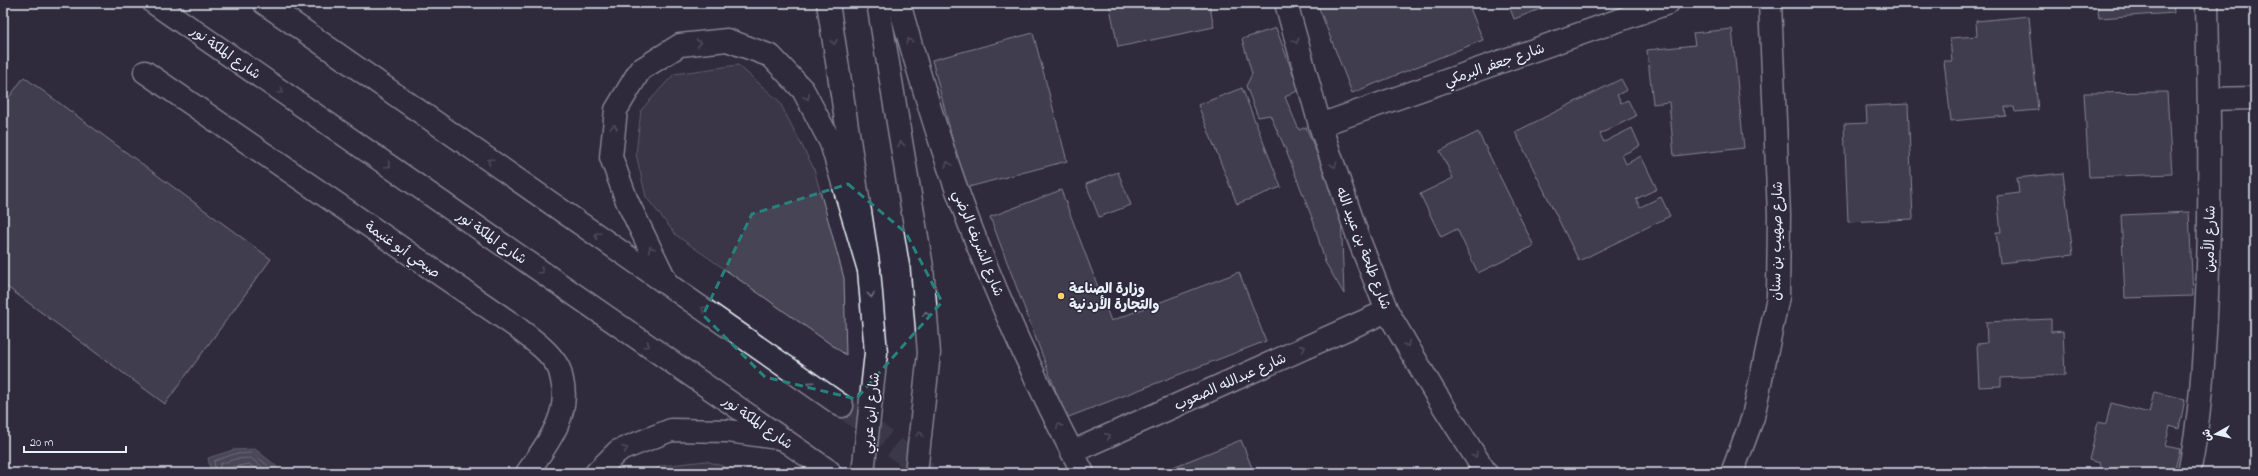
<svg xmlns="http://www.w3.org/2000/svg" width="2258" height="476" viewBox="0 0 2258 476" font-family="'Indie Flower','Playpen Sans Arabic',sans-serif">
<rect width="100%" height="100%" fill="#2f2a3d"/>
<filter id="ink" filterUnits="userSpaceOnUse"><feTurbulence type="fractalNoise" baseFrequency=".025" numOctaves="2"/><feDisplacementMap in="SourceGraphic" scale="8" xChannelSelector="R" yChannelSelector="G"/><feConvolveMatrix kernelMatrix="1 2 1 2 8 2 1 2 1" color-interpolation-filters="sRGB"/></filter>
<g filter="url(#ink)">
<!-- green -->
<g fill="#464455" stroke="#979aa6">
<path d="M738,65L779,101L814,169L844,278L846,355L676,235L646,197L636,154L641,110L674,74Z"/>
<path d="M706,461L745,473H648L661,466Z"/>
</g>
<!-- water -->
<path fill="#696978" stroke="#9c9fab" d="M255,449L275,465L281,473H211L208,458L233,450Z"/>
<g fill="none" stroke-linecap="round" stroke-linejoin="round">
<!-- shore -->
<g stroke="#b5bbc5" stroke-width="1">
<path d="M215,473L214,461L234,454L253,453L276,473"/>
<path d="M220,473V464L235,459L251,458L270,473"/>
<path d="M226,473L227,468L249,464L261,473"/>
</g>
</g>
<!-- building -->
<g fill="#575565" stroke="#e8f1f8">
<path d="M1109,3H1209L1214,27L1118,47Z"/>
<path d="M1317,3H1468L1483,40L1352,93Z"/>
<path d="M1508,3H1556L1514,19Z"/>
<path d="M2097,3H2173L2174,13L2099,18Z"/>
<path d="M2029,16L2038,110L2015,112L2014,107H2005L2006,116L1951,121L1944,61H1952L1950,38L1977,36L1976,21Z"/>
<path d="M1276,28L1299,90L1285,97L1299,130L1306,127L1341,211L1344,294L1325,262L1314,223L1285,148L1270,115L1258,117L1246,86L1252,74L1242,39Z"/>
<path d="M1732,29L1744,148L1674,156L1669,102L1653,104L1647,50L1695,45L1693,33Z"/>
<path d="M1033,33L1067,161L965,188L932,60Z"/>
<path d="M24,77L271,259L165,404L3,284V106Z"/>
<path d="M1621,79L1627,90L1617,95L1621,103L1628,100L1636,116L1600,134L1604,142L1632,128L1640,146L1622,155L1626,164L1641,156L1657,189L1636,199L1640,207L1661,197L1670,216L1579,261L1515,132Z"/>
<path d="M1242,88L1281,187L1237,204L1198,105Z"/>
<path d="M2167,92L2172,174L2089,177L2084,93Z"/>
<path d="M1908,104L1913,219L1848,222L1844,124L1867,123L1866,106Z"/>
<path d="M1478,132L1534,246L1478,273L1457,229L1441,237L1420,194L1453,178L1440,151Z"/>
<path d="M1118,172L1131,205L1099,217L1086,184Z"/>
<path d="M2063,173L2073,255L2000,263L1996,232H2001L1997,196L2019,193L2017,178Z"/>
<path d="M1061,190L1111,321L1239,272L1266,341L1066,418L990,217Z"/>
<path d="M2189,212L2193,296L2125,298L2121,215Z"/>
<path d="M2051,319V332L2063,331L2065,375L2001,378V386L1979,387L1977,344L1987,343L1986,322Z"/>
<path d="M2154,392L2185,399L2179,429L2170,426L2165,446L2180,449L2174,473H2098L2100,463L2089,460L2098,422L2106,424L2111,403L2149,413Z"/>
<path d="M1241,440L1254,473H1169L1168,469Z"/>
<path d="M1985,467L1994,473H1981Z"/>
</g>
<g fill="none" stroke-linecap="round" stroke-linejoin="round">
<!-- highway-tunnel -->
<path stroke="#4b4859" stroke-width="22" stroke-dasharray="22 11" stroke-linecap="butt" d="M842,406L927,473"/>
<defs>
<g id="minor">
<path d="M828,3L869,270L876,353L863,473"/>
<path d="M878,3L922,267L929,353L916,473"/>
<path d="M899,3C916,64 934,125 955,185C990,283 1035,381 1083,473"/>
<path d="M1286,3L1320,125L1359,240L1387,311L1435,393L1486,473"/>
<path d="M145,72L515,326C530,338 547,349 557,365C560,369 561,375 562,380C571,416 546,445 527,473"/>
<path d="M2209,99L2255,98"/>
<path d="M1320,125L1668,3"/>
<path d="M1072,452L1387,311"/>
<path d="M1732,473L1753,417L1778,297L1779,215L1770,3"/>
<path d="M2189,473C2201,415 2204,356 2207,296C2211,198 2209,101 2207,3"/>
</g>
<g id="highway">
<path d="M154,3L829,471"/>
<path d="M264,3L842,406"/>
<path d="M667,283L627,201L611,157L616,110L640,70L680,45L727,40L771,56L803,90L831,143L869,270"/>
<path d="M596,473L618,451L671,430L728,431L777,438"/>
</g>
</defs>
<!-- minor casing -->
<use href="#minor" stroke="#e8f1f8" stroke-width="25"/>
<!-- highway casing -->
<use href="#highway" stroke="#e8f1f8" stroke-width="25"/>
<!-- minor -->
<use href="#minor" stroke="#2f2a3d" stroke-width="22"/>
<!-- highway -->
<use href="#highway" stroke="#2f2a3d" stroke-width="22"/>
</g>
<!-- one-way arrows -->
<defs><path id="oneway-chevron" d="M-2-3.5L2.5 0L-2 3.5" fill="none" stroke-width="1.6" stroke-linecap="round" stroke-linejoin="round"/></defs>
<g stroke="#70707e">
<use href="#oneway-chevron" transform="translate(909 41) rotate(-106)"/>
<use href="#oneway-chevron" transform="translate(1296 41) rotate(75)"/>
<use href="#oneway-chevron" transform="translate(834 42) rotate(81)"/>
<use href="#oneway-chevron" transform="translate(699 43) rotate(-6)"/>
<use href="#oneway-chevron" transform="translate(281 91) rotate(35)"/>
<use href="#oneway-chevron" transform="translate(807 97) rotate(63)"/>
<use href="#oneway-chevron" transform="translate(614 127) rotate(-85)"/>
<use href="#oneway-chevron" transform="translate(901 144) rotate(-100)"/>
<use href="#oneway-chevron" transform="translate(490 161) rotate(-145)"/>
<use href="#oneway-chevron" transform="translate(948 164) rotate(-108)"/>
<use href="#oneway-chevron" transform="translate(388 165) rotate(35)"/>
<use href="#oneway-chevron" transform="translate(1334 165) rotate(71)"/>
<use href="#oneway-chevron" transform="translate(597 235) rotate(-145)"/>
<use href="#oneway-chevron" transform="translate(651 249) rotate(-116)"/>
<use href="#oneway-chevron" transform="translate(541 271) rotate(35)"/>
<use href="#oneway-chevron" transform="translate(871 295) rotate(85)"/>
<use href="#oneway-chevron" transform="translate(704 309) rotate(-145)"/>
<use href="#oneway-chevron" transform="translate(926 314) rotate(-94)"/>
<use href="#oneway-chevron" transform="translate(1407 344) rotate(60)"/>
<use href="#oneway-chevron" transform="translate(647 345) rotate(35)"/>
<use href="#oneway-chevron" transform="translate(1303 348) rotate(-24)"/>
<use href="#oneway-chevron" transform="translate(810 384) rotate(-145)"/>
<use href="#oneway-chevron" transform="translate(1059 426) rotate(-117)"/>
<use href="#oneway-chevron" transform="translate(920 434) rotate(-84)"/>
<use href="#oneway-chevron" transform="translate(1108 436) rotate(-24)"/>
<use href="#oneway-chevron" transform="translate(625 449) rotate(-22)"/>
<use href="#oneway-chevron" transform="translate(1475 455) rotate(57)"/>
</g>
</g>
<!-- marked area -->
<path d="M0 0H2258V476H0ZM848,184L906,233L942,302L856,399L765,377L703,315L752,214Z" fill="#2f2a3d" fill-opacity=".55" fill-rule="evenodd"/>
<path fill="none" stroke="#25827c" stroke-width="3" stroke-dasharray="8 5" stroke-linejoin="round" d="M848,184L906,233L942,302L856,399L765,377L703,315L752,214Z"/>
<!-- markers -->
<circle fill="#ffd166" stroke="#2f2a3d" stroke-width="1.5" cx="1061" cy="296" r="4"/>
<g text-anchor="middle" stroke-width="3" stroke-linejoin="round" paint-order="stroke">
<!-- street labels -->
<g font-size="14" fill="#e8f1f8" stroke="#2f2a3d">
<text transform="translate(226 52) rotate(35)" y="5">شارع الملكة نور</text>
<text transform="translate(1494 64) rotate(-19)" y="5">شارع جعفر البرمكي</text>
<text transform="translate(492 237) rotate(35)" y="5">شارع الملكة نور</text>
<text transform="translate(2209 239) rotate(-89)" y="5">شارع الأمين</text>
<text transform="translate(1776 241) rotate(-89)" y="5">شارع صهيب بن سنان</text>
<text transform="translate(979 243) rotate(68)" y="5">شارع الشريف الرضي</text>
<text transform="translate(1364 248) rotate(69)" y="5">شارع طلحة بن عبيد الله</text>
<text transform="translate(403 249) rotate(35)" y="5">صبحي أبو غنيمة</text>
<text transform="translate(1230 381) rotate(-24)" y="5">شارع عبدالله الصعوب</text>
<text transform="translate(870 413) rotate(-84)" y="5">شارع ابن عربي</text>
<text transform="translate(758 422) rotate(35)" y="5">شارع الملكة نور</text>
</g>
<!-- poi labels -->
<g font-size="14" font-weight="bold" fill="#e8f1f8" stroke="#2f2a3d" text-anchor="start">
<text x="1069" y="293">وزارة الصناعة<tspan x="1069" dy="16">والتجارة الأردنية</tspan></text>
</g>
</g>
<!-- margin -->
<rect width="2258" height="476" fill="none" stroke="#2f2a3d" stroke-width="16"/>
<rect x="8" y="8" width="2242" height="460" fill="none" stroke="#e8f1f8" stroke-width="1.5" filter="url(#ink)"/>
<!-- north arrow -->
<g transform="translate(2216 434) rotate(262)" stroke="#2f2a3d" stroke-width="3" paint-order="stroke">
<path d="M0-3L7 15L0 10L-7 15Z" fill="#e8f1f8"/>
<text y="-6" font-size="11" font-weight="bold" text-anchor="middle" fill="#e8f1f8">ش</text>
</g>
<!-- scale -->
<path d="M24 446v6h102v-6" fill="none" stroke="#e8f1f8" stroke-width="2"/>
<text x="30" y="446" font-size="12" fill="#e8f1f8" stroke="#2f2a3d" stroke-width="3" paint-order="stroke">20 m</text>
</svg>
